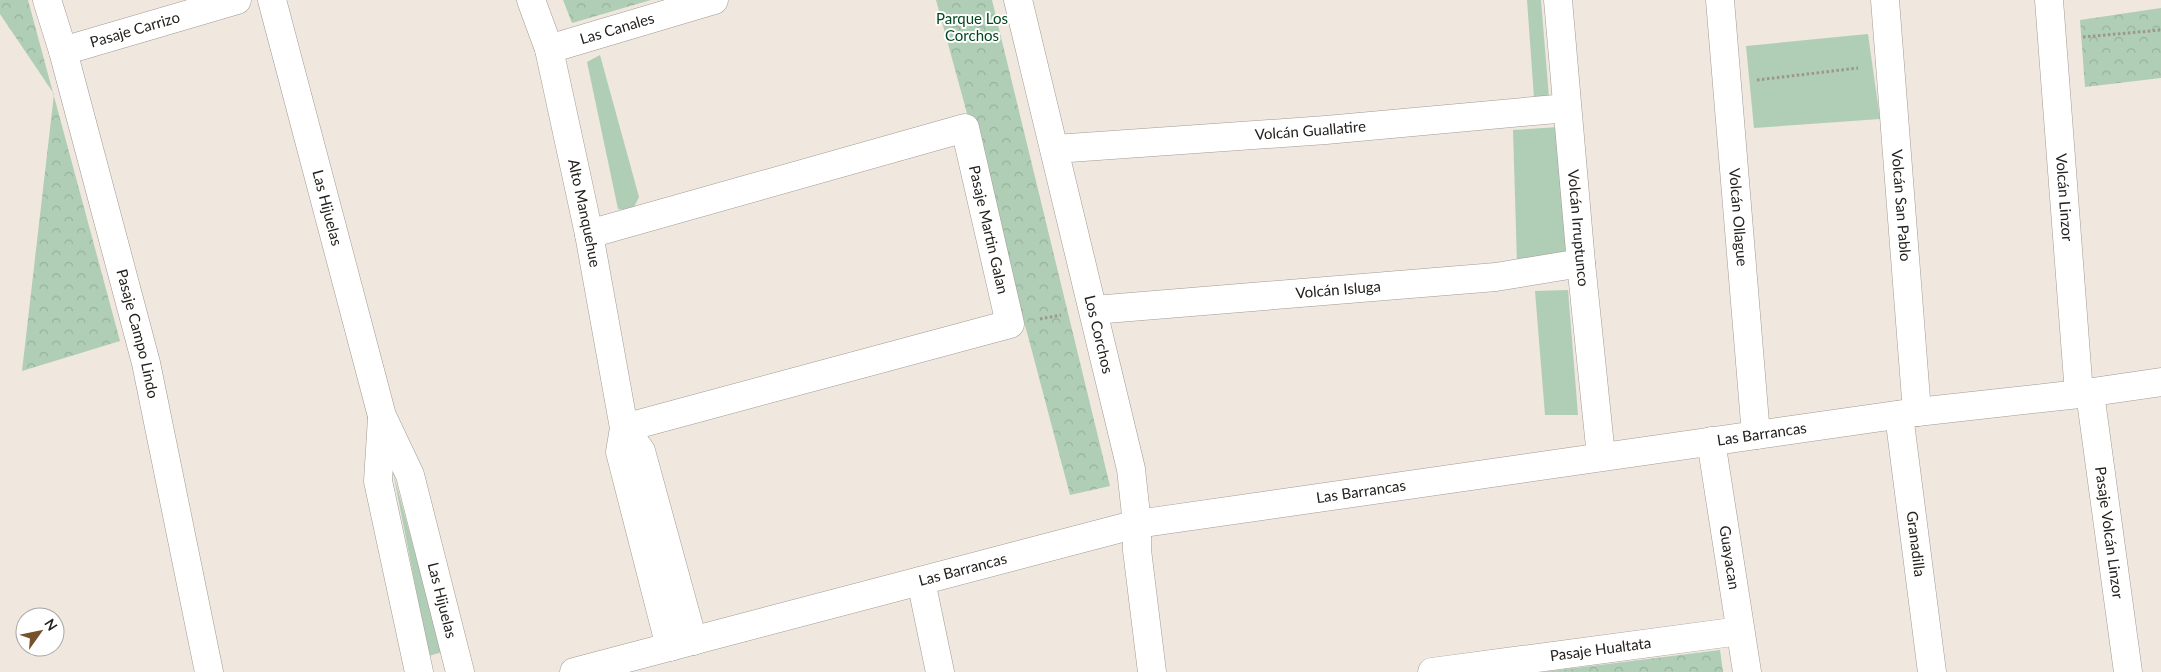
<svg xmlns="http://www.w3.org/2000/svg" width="2161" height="672" viewBox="0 0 2161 672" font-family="Lato,sans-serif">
<defs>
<pattern id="park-crowns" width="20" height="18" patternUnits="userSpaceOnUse" patternTransform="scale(1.25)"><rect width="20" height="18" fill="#b0ceb6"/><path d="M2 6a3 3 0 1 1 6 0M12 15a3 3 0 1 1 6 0" fill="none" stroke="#97b19c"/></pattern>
</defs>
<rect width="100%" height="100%" fill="#f0e7df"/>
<!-- green -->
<g fill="#b0ceb6">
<path d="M1527,0H1541L1549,98H1534Z"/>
<path d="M1868,34L1880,119L1754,128L1746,46Z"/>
<path d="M600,55L639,197L632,211L618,209L587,62Z"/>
<path d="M1559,127L1567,258L1517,263L1513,130Z"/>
<path d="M1568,290L1578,415H1545L1535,291Z"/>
<path d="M393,472L442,652L429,656Z"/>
</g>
<!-- park -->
<g fill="url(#park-crowns)">
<path d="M0,0H28L120,341L22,371L54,94L0,14Z"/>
<path d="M563,0H651L572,23Z"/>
<path d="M936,0H992L1110,486L1070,495L1029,340Z"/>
<path d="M2161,8V78L2085,87L2080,20Z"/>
<path d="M1720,650L1723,672H1543Z"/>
</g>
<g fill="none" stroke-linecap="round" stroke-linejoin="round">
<defs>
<g id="minor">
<path id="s1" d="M47,0L63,51L146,363L209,672"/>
<path id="s2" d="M272,0L382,416L410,475L460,672"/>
<path id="s3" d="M531,0L549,49L589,234L624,428L620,452L670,647"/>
<path id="s4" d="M1558,0L1581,263L1601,456"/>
<path id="s5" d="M1720,0L1756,435"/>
<path id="s6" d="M1885,0L1917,412"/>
<path id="s7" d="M2049,0L2079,394"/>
<path id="s8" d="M549,49L714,0"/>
<path id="s9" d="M63,51L237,0"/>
<path id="s10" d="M1055,149L1326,130L1567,108"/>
<path id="s11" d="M589,234L965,128L1010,324L624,428"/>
<path id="s12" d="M1094,310L1496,277L1581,263"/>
<path id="s13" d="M2090,393L2128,672"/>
<path id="s14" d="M1899,415L1932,672"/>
<path d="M382,418L378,481L419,672"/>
<path d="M624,428L641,451L693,641"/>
<path id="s15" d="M1711,441L1747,672"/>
<path d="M921,581L940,672"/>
<path id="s16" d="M574,672L1137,524V550L1152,672"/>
<path id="s17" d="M1432,672L1740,631"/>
</g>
<g id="tertiary">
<path id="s18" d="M1018,0L1131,469L1137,524L1917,412L2079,394L2161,382"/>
</g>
</defs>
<!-- minor casing -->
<use href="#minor" stroke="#a29a92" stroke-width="29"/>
<!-- tertiary casing -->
<use href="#tertiary" stroke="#a29a92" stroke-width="29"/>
<!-- path -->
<g stroke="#9d9690" stroke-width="3" stroke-dasharray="2.5 2.5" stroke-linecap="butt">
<path d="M2083,37L2161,30"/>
<path d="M1757,80L1858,68"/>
<path d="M1040,319L1061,315"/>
</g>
<!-- minor -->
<use href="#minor" stroke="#fff" stroke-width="28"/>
<!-- tertiary -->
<use href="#tertiary" stroke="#fff" stroke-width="28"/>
</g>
<g text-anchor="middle" stroke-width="4" stroke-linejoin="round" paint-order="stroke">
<!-- park labels -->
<g font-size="15" fill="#00471d" stroke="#fff">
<text x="972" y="24">Parque Los<tspan x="972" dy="17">Corchos</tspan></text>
</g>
<!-- street labels -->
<g font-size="15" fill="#24211e" stroke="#fff">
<text dy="5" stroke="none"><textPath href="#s8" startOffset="71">Las Canales</textPath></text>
<text dy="5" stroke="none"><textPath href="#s9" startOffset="75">Pasaje Carrizo</textPath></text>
<text dy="5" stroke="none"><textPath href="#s10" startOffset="256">Volcán Guallatire</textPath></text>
<text dy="5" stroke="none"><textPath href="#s7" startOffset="198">Volcán Linzor</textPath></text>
<text dy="5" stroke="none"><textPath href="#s6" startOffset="206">Volcán San Pablo</textPath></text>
<text dy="5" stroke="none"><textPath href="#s2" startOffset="215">Las Hijuelas</textPath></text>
<text dy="5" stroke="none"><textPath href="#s3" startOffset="220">Alto Manquehue</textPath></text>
<text dy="5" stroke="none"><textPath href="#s5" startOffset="218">Volcán Ollague</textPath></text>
<text dy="5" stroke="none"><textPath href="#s4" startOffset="229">Volcán Irruptunco</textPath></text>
<text dy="5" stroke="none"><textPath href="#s11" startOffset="495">Pasaje Martin Galan</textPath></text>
<text dy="5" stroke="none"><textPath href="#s12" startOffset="245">Volcán Isluga</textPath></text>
<text dy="5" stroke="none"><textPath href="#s1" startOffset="346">Pasaje Campo Lindo</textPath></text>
<text dy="5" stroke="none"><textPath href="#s18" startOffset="344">Los Corchos</textPath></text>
<text dy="5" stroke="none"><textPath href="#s18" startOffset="1169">Las Barrancas</textPath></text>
<text dy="5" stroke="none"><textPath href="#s18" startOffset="764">Las Barrancas</textPath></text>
<text dy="5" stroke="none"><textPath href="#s13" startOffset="141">Pasaje Volcán Linzor</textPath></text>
<text dy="5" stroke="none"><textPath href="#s14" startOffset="130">Granadilla</textPath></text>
<text dy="5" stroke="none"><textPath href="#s15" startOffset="118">Guayacan</textPath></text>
<text dy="5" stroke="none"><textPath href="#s16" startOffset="402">Las Barrancas</textPath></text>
<text dy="5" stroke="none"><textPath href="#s2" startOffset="625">Las Hijuelas</textPath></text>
<text dy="5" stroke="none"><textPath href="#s17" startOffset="170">Pasaje Hualtata</textPath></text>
</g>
</g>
<!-- north arrow -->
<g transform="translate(40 632) rotate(57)"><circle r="24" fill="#ffffff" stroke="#a7a6a5"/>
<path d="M0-4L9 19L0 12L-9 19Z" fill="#76522c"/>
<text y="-8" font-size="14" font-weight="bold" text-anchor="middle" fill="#24211e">N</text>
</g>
</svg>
